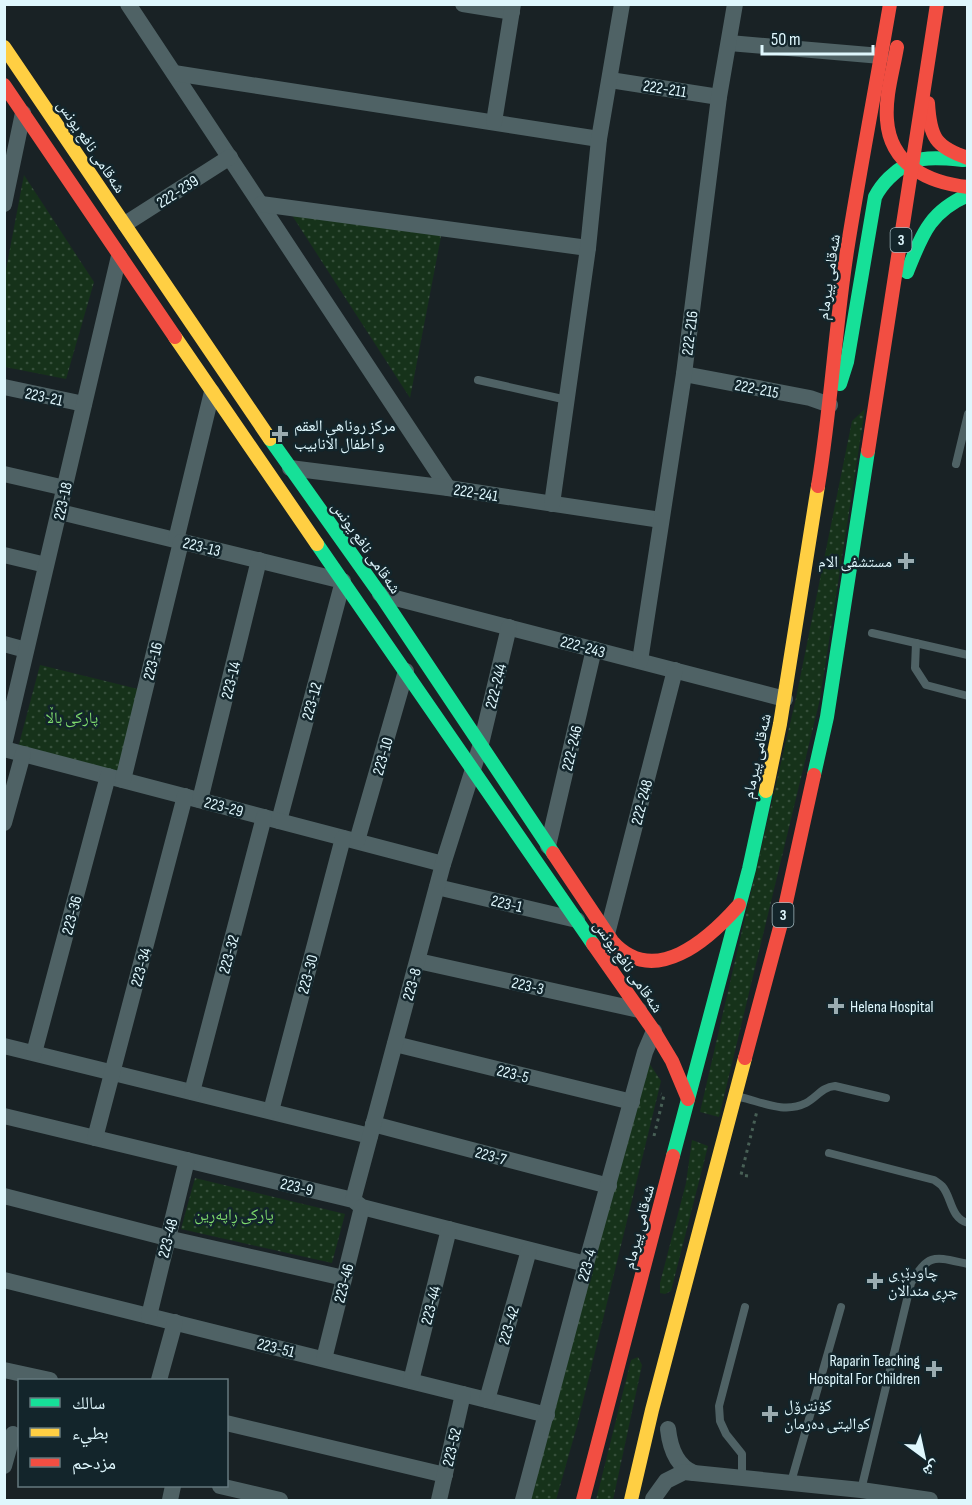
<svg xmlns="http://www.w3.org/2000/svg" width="972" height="1505" viewBox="0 0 972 1505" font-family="'Sofia Sans Condensed','Noto Naskh Arabic',sans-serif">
<defs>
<pattern id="park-dots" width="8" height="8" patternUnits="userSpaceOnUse" patternTransform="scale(1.5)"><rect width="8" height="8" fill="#16321a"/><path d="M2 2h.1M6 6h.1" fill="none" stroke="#37503c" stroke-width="1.8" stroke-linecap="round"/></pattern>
</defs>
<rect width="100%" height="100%" fill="#192225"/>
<!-- park -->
<g fill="url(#park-dots)">
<path d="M24,175L94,282L66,379L5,367V275Z"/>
<path d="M286,206L443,226L410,398Z"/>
<path d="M865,409L820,699L719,1117L700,1112L796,698L852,421Z"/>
<path d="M40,665L138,689L120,773L18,748Z"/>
<path d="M647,1060L661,1081L577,1426L556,1500H525Z"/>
<path d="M692,1140L708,1146L671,1291L665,1294L660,1293V1283L686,1183Z"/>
<path d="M195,1178L345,1214L332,1263L181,1229Z"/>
<path d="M638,1357L642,1365L613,1500H596L631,1360Z"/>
</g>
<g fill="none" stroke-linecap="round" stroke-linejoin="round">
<!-- path -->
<g stroke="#486056" stroke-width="3" stroke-dasharray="3 4.5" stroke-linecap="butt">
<path d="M654,1136L664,1095L661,1094"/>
<path d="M748,1176L741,1175L757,1111"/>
</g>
<!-- lane -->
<g stroke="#4f6265" stroke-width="8">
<path d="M478,380L567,400"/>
<path d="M956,464L968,414"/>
<path d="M872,633L968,655"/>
<path d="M916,643L915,668L926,685L968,696"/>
<path d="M740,1097C762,1102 784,1114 806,1103C817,1097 822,1087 835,1086L886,1098"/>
<path d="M829,1153L934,1180C937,1182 940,1184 942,1186C952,1197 950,1218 968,1223"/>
<path d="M742,1477V1454L726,1434L720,1421L719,1406L745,1307"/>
<path d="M791,1482L841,1307"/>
<path d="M861,1490L911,1283C929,1252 935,1257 968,1264"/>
</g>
<!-- street -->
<g stroke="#4f6265" stroke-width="16">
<path d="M128,4L448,488"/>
<path d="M463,4L512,12"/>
<path d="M729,43L881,56"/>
<path d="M174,73L599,139"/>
<path d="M610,80L719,97"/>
<path d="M494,122L513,4"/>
<path d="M4,204L23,113"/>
<path d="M261,204L588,248"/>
<path d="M125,224L230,157"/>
<path d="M684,374L810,398L830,405"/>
<path d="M4,387L84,404"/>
<path d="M290,468L448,488L661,520"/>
<path d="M4,474L65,488"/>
<path d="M552,504L588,248L599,139L622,4"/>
<path d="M60,512L343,581L279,821"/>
<path d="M176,540L212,392"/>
<path d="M4,555L46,565"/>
<path d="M380,594L785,699"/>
<path d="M4,644L26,650"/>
<path d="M640,661L684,374L719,97L735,4"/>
<path d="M4,745L119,256"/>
<path d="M4,749L443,864"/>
<path d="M123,780L181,542"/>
<path d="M200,800L259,560"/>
<path d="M4,823L23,754"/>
<path d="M357,841L406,671"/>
<path d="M548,846L594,649"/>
<path d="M437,887L577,920"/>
<path d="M607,934L675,670"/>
<path d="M418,961L639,1010"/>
<path d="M395,1044L632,1102"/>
<path d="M4,1046L370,1136"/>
<path d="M34,1053L108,776"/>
<path d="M192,1092L264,817"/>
<path d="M271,1111L343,838"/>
<path d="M4,1116L353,1200L362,1207L586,1264"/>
<path d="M373,1124L609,1186"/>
<path d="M95,1138L185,796"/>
<path d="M4,1196L167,1238L344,1278"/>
<path d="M353,1200L443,864L481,744L509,627"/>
<path d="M4,1280L547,1415"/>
<path d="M149,1316L187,1160"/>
<path d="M324,1359L362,1207"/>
<path d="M4,1370L50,1380"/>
<path d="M159,1380L175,1322"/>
<path d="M411,1381L449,1229"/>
<path d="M487,1400L529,1250"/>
<path d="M226,1423L445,1475"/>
<path d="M668,1429C670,1447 676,1466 694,1473"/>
<path d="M4,1466L13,1434"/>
<path d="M220,1486L280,1500"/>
<path d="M653,1499L666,1481L684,1472L861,1490L930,1500"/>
<path d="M170,1500L173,1486"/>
<path d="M439,1500L463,1394"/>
<path d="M523,1500L586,1264L645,1052L654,1031"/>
</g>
<!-- fast -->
<g stroke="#16e098" stroke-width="14">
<path d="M907,272C922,235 929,212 968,195"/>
<path d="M840,384L847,362L875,197C879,189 883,184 889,178C913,154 933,157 964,160"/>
<path d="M270,439L380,594L553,853"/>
<path d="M317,544L593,944"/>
<path d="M814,775L827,717L868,451"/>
<path d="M673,1156L749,869L766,791"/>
</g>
<!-- slow -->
<g stroke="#ffcf43" stroke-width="14">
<path d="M4,47L270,439"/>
<path d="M175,337L317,544"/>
<path d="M766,791L780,724L818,486"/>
<path d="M631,1500L652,1410L745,1058"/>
</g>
<!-- jam -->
<g stroke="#f24e42" stroke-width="14">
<path d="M897,47C893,71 885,96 887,120C890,165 929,183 968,187"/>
<path d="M4,85L175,337"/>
<path d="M928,103C930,137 935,147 968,158"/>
<path d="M868,451L937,4"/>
<path d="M818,486C831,408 835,329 847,251C860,169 876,86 890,4"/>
<path d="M553,853L612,941C654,989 709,939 739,905"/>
<path d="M593,944L654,1031L672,1061L688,1099"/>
<path d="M745,1058L783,916L814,775"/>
<path d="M583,1500L673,1156"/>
</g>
</g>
<!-- markers -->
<g fill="#9aacb1" stroke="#13252b" stroke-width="2">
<path d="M277 425h6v6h6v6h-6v6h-6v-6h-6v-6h6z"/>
<path d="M903 552h6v6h6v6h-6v6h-6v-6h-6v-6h6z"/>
<path d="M833 997h6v6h6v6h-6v6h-6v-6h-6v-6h6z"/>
<path d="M872 1272h6v6h6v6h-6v6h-6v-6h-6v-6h6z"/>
<path d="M931 1360h6v6h6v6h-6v6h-6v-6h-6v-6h6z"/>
<path d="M767 1405h6v6h6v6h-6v6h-6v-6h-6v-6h6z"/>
</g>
<g text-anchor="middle" stroke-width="5" stroke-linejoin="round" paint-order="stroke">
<!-- shield labels -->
<g fill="#13252b" stroke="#a2b8be" stroke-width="1.5">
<rect x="890.5" y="228" width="21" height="24" rx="4.5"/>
<rect x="772.5" y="903" width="21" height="24" rx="4.5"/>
</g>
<g font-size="15" font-weight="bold" fill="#dff7fd">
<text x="901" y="245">3</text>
<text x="783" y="920">3</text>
</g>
<!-- street labels -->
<g font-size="16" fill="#dff7fd" stroke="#13252b">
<text transform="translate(665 88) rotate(9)" y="6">222-211</text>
<text transform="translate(92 146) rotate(56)" y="6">شەقامی نافع یونس</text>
<text transform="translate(177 191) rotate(-33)" y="6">222-239</text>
<text transform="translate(828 277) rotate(-82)" y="6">شەقامی پیرمام</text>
<text transform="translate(689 333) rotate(-83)" y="6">222-216</text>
<text transform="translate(757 388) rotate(11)" y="6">222-215</text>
<text transform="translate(44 396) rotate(12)" y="6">223-21</text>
<text transform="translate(476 492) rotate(9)" y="6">222-241</text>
<text transform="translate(62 501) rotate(-78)" y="6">223-18</text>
<text transform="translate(202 546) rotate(14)" y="6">223-13</text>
<text transform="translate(367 547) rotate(55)" y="6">شەقامی نافع یونس</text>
<text transform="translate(583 646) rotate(15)" y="6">222-243</text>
<text transform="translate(152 661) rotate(-76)" y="6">223-16</text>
<text transform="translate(230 680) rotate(-76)" y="6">223-14</text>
<text transform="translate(495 686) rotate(-76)" y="6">222-244</text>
<text transform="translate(311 701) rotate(-75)" y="6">223-12</text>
<text transform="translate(571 748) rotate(-77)" y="6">222-246</text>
<text transform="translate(382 756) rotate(-74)" y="6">223-10</text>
<text transform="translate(756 756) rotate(-78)" y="6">شەقامی پیرمام</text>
<text transform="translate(641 802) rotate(-76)" y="6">222-248</text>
<text transform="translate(224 806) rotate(15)" y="6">223-29</text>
<text transform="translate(507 903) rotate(13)" y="6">223-1</text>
<text transform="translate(71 915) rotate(-75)" y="6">223-36</text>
<text transform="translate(228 954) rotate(-75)" y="6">223-32</text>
<text transform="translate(629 966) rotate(55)" y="6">شەقامی نافع یونس</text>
<text transform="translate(140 967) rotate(-75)" y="6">223-34</text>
<text transform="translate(307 974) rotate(-75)" y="6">223-30</text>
<text transform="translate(411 984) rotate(-75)" y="6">223-8</text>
<text transform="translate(528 985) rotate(13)" y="6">223-3</text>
<text transform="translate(513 1073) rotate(14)" y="6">223-5</text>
<text transform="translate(491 1155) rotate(15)" y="6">223-7</text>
<text transform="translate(297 1186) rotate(13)" y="6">223-9</text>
<text transform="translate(638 1227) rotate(-76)" y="6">شەقامی پیرمام</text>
<text transform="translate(167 1238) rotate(-76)" y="6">223-48</text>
<text transform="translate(586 1265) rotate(-75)" y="6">223-4</text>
<text transform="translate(343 1283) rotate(-76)" y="6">223-46</text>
<text transform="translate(430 1305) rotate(-76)" y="6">223-44</text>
<text transform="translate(508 1325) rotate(-74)" y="6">223-42</text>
<text transform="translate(276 1347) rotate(14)" y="6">223-51</text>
<text transform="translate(451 1447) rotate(-77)" y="6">223-52</text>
</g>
<!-- poi labels -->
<g font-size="16" fill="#dff7fd" stroke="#13252b" text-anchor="start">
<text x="294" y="431">مركز روناهي العقم<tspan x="294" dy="18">و اطفال الانابيب</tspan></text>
<text x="892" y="567" text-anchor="end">مستشفى الام</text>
<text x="850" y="1012">Helena Hospital</text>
<text x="888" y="1278">چاودێری<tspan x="888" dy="18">چڕی منداڵان</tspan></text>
<text x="920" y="1366" text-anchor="end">Raparin Teaching<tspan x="920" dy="18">Hospital For Children</tspan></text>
<text x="784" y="1411">کۆنترۆل<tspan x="784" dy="18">کوالیتی دەرمان</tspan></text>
</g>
<!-- park labels -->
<g font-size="16" fill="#7edb6d" stroke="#13252b">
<text x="72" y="723">پارکی باڵا</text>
<text x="234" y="1220">پارکی ڕاپەڕین</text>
</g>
</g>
<!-- border -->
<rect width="972" height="1505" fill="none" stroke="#dff7fd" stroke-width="12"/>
<!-- legend -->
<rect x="18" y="1379" width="210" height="108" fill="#13252b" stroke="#65797f" stroke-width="1.5"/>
<rect x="30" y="1398" width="30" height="9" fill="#16e098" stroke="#65797f" stroke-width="1.5"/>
<text x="72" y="1409" font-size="18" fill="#dff7fd">سالك</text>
<rect x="30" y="1428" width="30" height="9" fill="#ffcf43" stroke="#65797f" stroke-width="1.5"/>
<text x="72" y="1439" font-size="18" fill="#dff7fd">بطيء</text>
<rect x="30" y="1458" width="30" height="9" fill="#f24e42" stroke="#65797f" stroke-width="1.5"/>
<text x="72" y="1469" font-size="18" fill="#dff7fd">مزدحم</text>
<!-- north arrow -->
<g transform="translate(924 1457) rotate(147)" stroke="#13252b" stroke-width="4.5" paint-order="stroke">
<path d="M0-4.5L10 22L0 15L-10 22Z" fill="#dff7fd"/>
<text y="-9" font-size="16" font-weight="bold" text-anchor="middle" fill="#dff7fd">ش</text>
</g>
<!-- scale -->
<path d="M762 45v9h111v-9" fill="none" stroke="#dff7fd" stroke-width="3"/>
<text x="771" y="45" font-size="18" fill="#dff7fd" stroke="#13252b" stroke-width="4.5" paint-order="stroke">50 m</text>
</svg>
